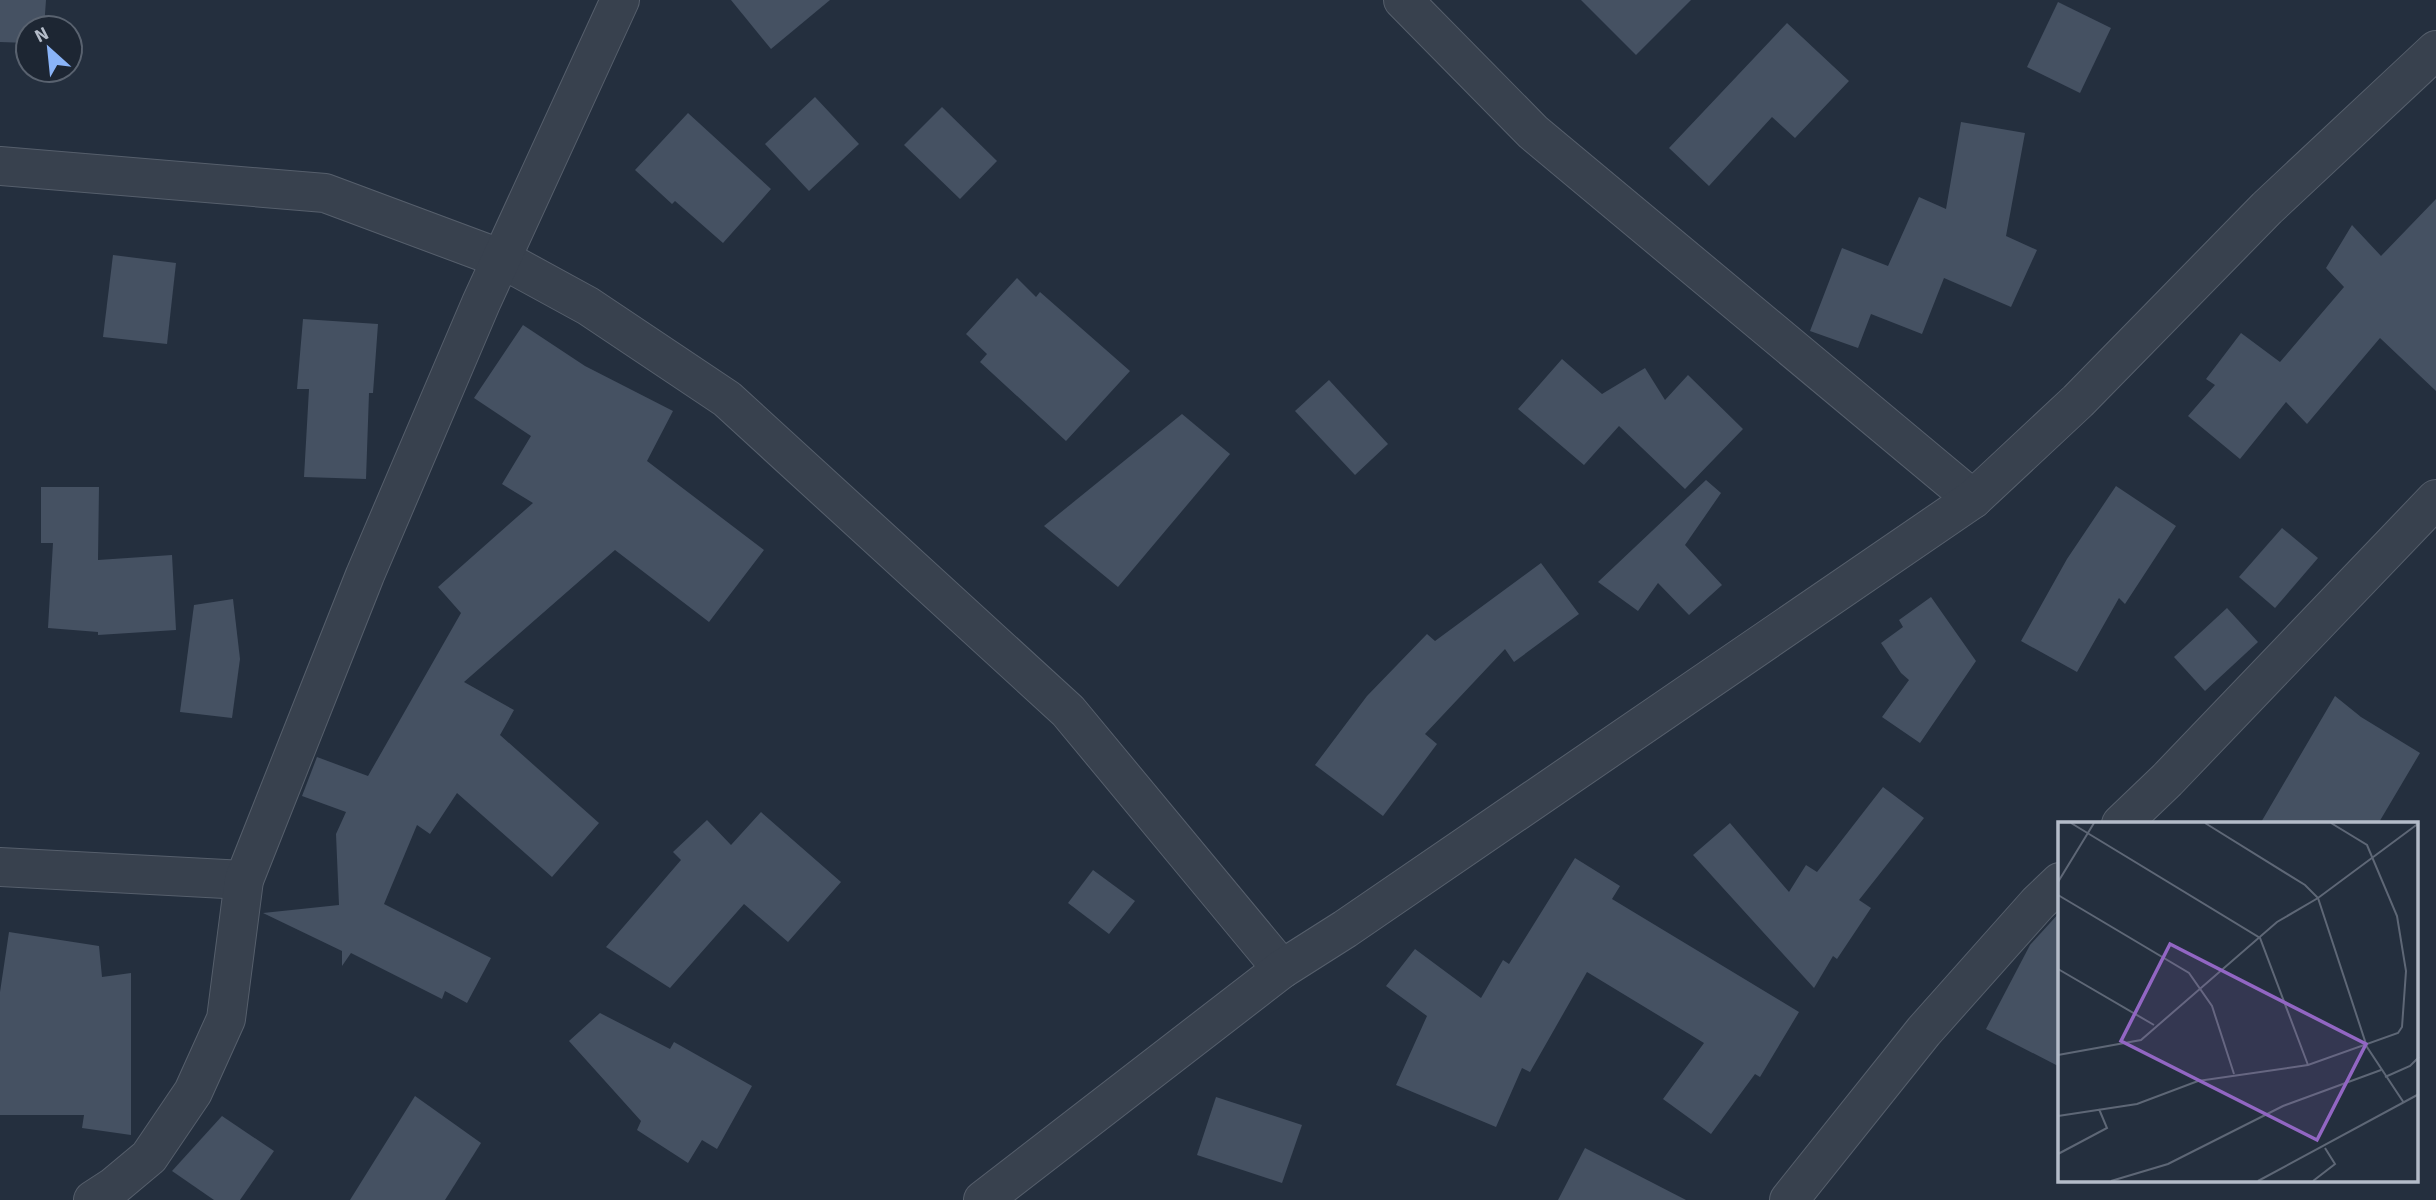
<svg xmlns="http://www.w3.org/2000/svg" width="2436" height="1200" viewBox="0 0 2436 1200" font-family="'Source Sans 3',sans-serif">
<rect width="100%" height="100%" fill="#242f3e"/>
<!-- building -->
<g fill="#455162">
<path d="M0,0H46L44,28H28V43L0,42Z"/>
<path d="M731,0H830L771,49Z"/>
<path d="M1581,0H1691L1636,55Z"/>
<path d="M2058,2L2111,28L2080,93L2027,67Z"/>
<path d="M1787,23L1849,81L1795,138L1772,117L1709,186L1669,148Z"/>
<path d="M815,97L859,144L809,191L765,144Z"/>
<path d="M942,107L997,161L960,199L904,145Z"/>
<path d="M688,113L771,189L723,243L675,201L672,204L635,170Z"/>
<path d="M1961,122L2025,133L2006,236L2037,250L2011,307L1944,278L1922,334L1871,314L1858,348L1810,331L1842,248L1888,266L1919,197L1946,209Z"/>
<path d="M2436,199V391L2380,338L2307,424L2286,402L2240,459L2188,416L2215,385L2206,379L2241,333L2280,362L2344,287L2326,268L2352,225L2381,256Z"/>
<path d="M113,255L176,263L167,344L103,337Z"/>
<path d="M1017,278L1036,297L1040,292L1130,371L1066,441L980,362L987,354L966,334Z"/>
<path d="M303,319L378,324L373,393H369L366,479L304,477L309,389H297Z"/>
<path d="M523,325L585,366L673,411L647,461L764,550L709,622L615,550L464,682L514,710L500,735L599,823L552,877L457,793L430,834L417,825L384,904L491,958L467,1003L445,991L442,999L351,953L342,966V951L263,913L339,905L336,834L346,812L302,796L317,757L368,776L461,613L438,587L533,503L502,484L531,436L474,398Z"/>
<path d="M1562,359L1602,394L1645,368L1665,400L1688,375L1743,429L1685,489L1619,426L1584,465L1518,409Z"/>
<path d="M1329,380L1388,444L1355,475L1295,411Z"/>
<path d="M1182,414L1230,454L1118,587L1044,526Z"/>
<path d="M1706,480L1721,493L1685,545L1722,585L1689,615L1658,583L1638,611L1598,582Z"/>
<path d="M2116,486L2176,526L2125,604L2119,598L2077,672L2021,641L2067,559Z"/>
<path d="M41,487H99L98,560L172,555L176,630L98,635V632L48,628L53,543H41Z"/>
<path d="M2282,528L2318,558L2275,608L2239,577Z"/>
<path d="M1541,563L1579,614L1514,662L1505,649L1425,734L1437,744L1383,816L1315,765L1367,696L1427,634L1435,641Z"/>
<path d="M1931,597L1976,661L1920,743L1882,717L1909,680L1901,673L1881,643L1903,627L1899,620Z"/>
<path d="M233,599L240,659L232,718L180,712L194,605Z"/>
<path d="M2227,608L2258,642L2205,691L2174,657Z"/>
<path d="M2335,696L2361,717L2420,753L2378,824H2260Z"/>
<path d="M1883,787L1924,818L1859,900L1871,908L1837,959L1833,956L1814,988L1693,855L1730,823L1789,892L1806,865L1817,872Z"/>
<path d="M761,812L841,882L788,942L744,904L670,988L606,947L681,860L673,852L707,820L731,845Z"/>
<path d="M1575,858L1620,886L1612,899L1799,1012L1760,1077L1755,1074L1711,1134L1663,1099L1704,1043L1587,972L1530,1072L1522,1068L1496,1127L1396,1085L1427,1016L1386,986L1415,949L1481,998L1503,960L1509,964Z"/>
<path d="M1093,870L1135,901L1109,934L1068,903Z"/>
<path d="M2060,912V1067L1986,1029L2030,945Z"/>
<path d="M9,932L99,946L102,977L131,973V1135L82,1128L84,1115H0V992Z"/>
<path d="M600,1013L670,1049L674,1042L752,1086L717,1149L702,1140L688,1163L637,1130L641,1121L569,1041Z"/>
<path d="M415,1096L481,1143L445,1200H350Z"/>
<path d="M1216,1097L1302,1125L1282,1183L1197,1155Z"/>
<path d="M222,1116L274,1151L240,1200H214L172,1171Z"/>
<path d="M1585,1148L1686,1200H1558Z"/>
</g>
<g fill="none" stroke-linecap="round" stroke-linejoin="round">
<defs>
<g id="street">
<path d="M1403,0L1533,132L1973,499"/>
<path d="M0,166L325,193L502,259L588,306L727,399L1068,711L1282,969"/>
<path d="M2121,824L2167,780L2436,499"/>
<path d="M0,867L244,880"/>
<path d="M93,1200L113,1187L149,1157L193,1092L226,1019L244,880L365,575L481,303L620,0"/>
<path d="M983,1200L1282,969L1345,929L1973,499L2078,401L2267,208L2436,50"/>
<path d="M1789,1200L1924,1031L2038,903L2060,882"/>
</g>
</defs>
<!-- street casing -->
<use href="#street" stroke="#565f6c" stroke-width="40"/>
<!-- street -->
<use href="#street" stroke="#38414e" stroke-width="38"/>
</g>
<!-- overview -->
<g transform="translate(2058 822)">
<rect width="360" height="360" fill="#242f3e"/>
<path fill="none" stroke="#5e6776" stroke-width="2" d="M13,1L202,116L250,243M147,1L247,63L260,76L309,225L346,281M0,60L36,1M0,73L131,151L154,184L176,252M0,147L96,203M0,233L83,218L219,100L260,76L361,1M327,255L352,244L361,235M0,294L79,282L140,259L250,243L340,211L344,205L348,149L339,94L309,23L273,1M0,332L49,306L41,287M53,359L110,342L225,284L323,248M200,359L361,272M255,359L277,342L267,326"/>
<path fill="#9266c3" fill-opacity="0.15" stroke="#9266c3" stroke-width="3.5" d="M112,122L308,222L259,318L63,219Z"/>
<rect width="360" height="360" fill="none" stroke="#b4bcc9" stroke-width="3.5"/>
</g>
<!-- north arrow -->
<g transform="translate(49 49) rotate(333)"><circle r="33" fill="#1d2633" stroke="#59626f" stroke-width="2"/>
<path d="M0-5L12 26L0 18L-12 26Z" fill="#8ab4f8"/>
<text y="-10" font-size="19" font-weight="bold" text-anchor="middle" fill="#b4bcc9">N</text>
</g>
</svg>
